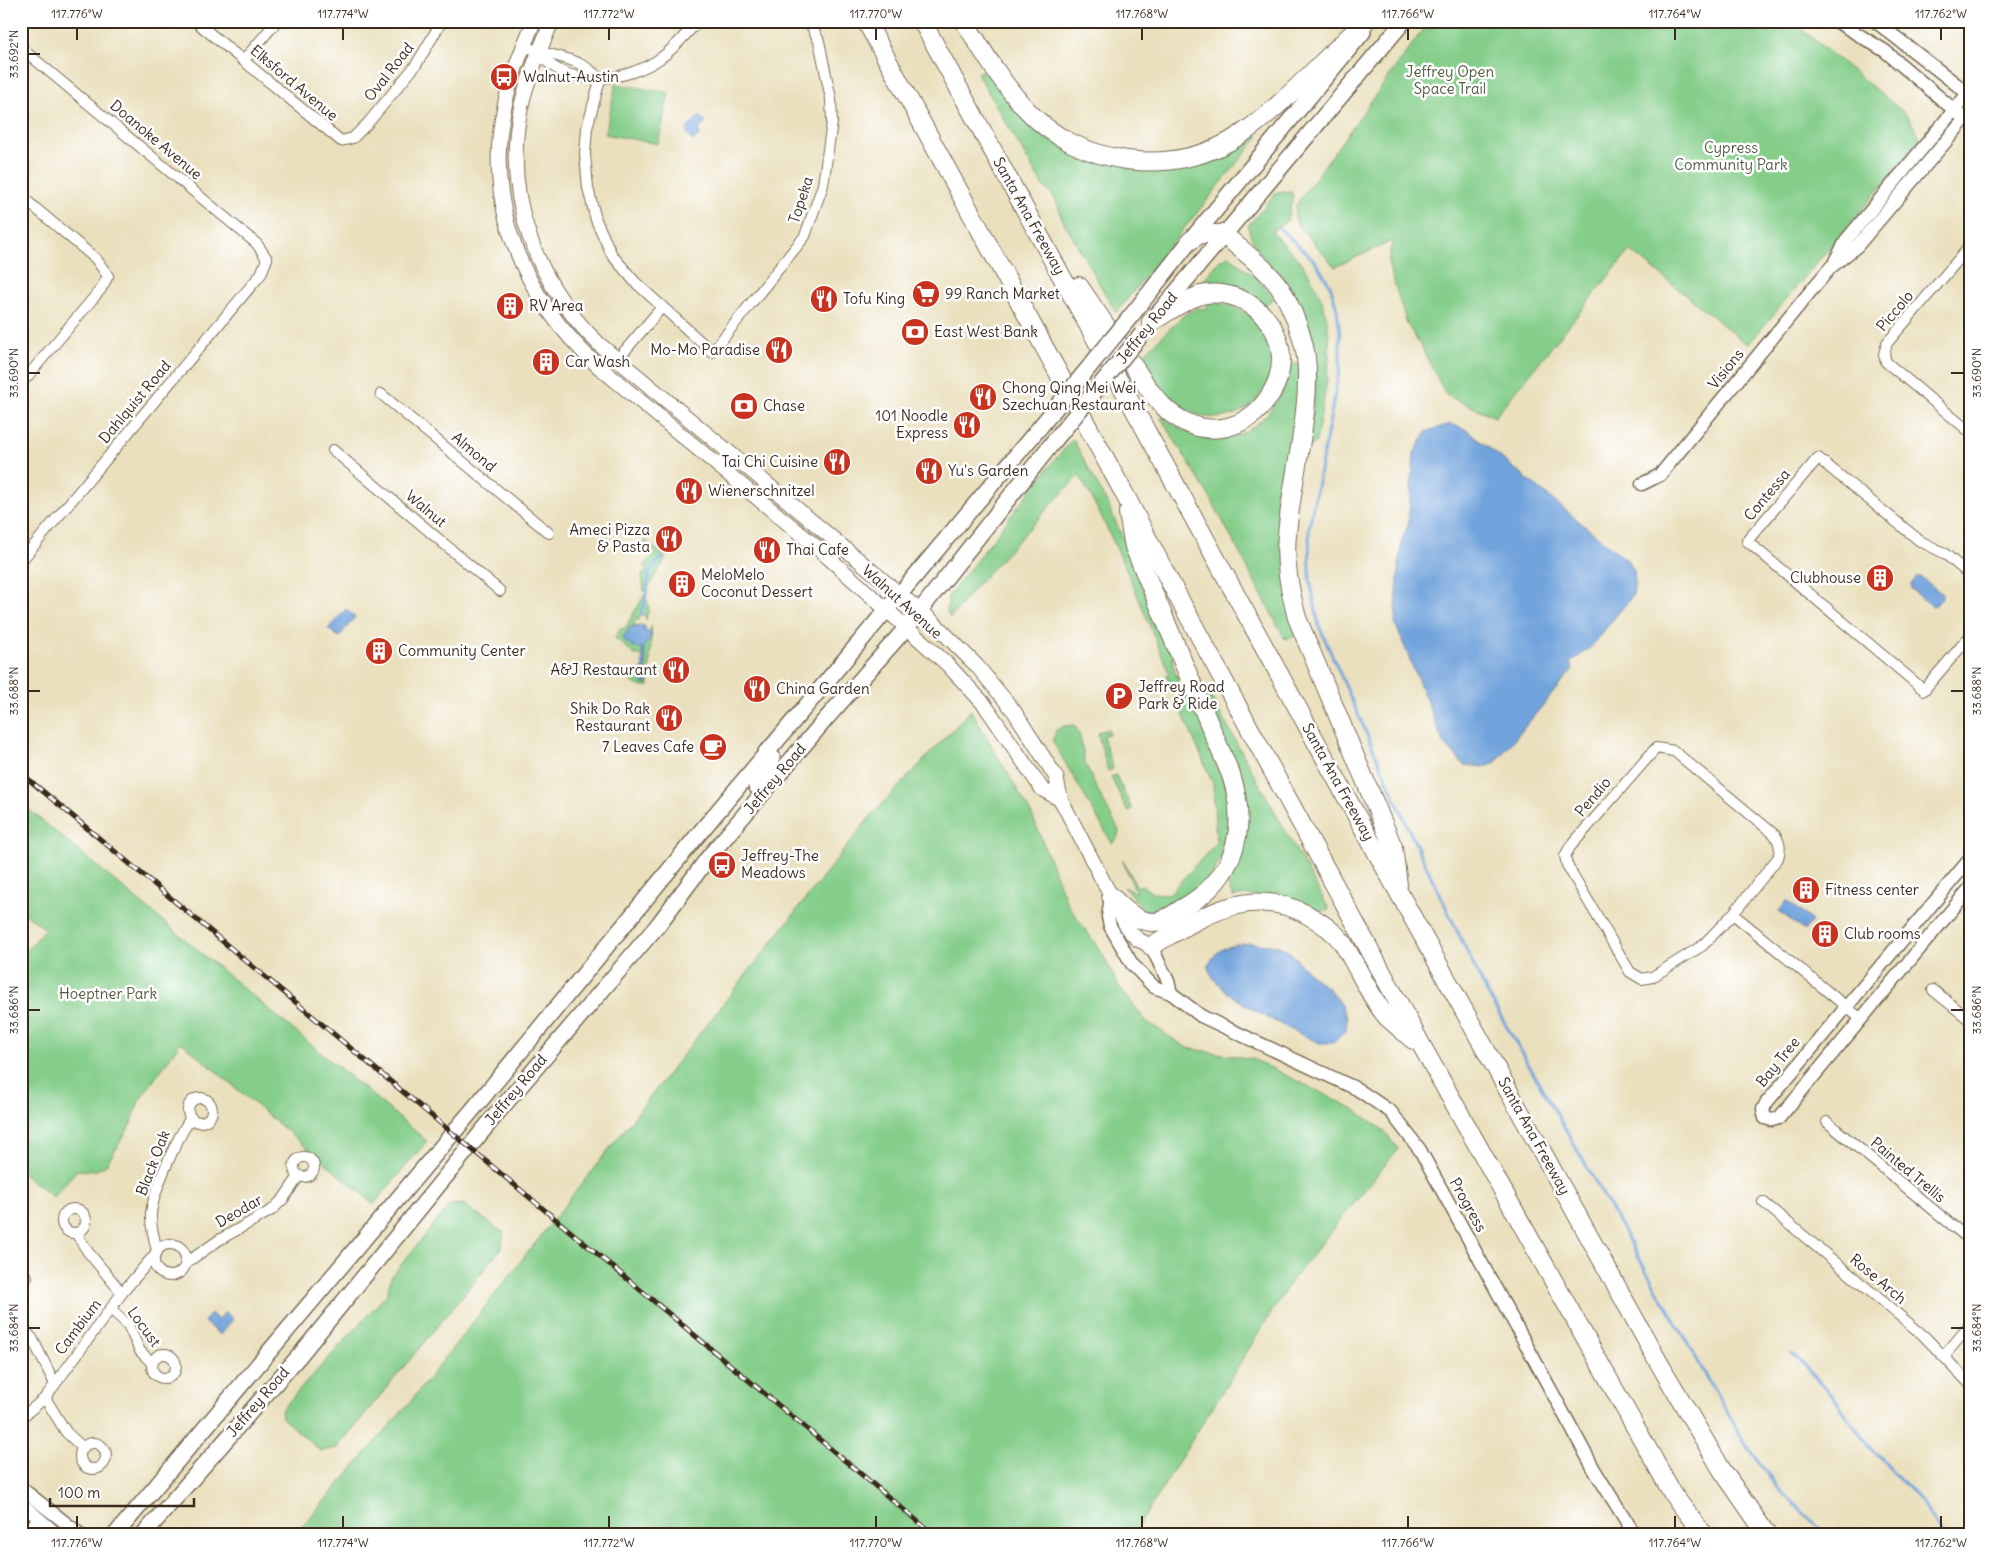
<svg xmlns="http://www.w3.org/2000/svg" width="1991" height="1556" viewBox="0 0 1991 1556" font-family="Delius,sans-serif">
<rect width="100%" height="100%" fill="#fff"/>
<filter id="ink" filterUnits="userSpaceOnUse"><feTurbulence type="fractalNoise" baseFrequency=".02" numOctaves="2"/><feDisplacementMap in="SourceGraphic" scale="10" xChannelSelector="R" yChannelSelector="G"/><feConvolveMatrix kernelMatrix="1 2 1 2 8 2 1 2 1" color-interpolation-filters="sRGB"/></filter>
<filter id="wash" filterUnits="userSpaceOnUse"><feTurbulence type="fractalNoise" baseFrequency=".0096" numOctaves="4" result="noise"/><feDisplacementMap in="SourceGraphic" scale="20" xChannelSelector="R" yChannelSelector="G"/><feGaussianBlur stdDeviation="1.12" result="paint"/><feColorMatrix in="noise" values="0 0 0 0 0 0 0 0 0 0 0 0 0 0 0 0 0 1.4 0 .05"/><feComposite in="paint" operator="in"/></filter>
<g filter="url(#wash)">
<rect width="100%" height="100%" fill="#eae0bd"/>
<!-- green -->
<g fill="#84ce8a" stroke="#607c54">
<path d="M1429,21H1791L1907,115L1921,139L1748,345L1630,250L1495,417L1446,395L1423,350L1407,324L1388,263L1392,241L1335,267L1297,224L1295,216L1296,205Z"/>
<path d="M987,68L1012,104L1127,167L1255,134L1259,136L1116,313L1061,217C1059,204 1053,194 1043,186L977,73Z"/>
<path d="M616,84L669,93L658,144L605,134Z"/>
<path d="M1284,191L1291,192L1293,196L1287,221L1273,230V233C1282,243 1294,253 1302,264C1345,322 1327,378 1316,442L1308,449C1314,393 1326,336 1291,287C1274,264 1254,256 1248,226L1275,194Z"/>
<path d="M1228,255L1255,277L1274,298L1265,305L1247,293L1203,287V281L1220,260H1224Z"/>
<path d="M1208,303C1227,303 1244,308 1256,322C1312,383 1208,482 1139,359L1184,315L1198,308L1206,309Z"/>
<path d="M1291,364H1300V385L1281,521L1296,636L1285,639L1212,501L1161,418L1164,417C1219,465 1278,428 1291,364Z"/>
<path d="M1073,439L1109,507L1171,646L1174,670L1180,683L1192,696L1225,780L1232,807L1227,847L1212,875L1191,895L1159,912L1144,910L1124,887L1136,893L1122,859L1137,887L1142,885L1152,893L1169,894L1216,843L1213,784L1166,675L1169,673C1142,606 1115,538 1079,475L976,586L950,618L947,612L948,597L1052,463Z"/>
<path d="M645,540L666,558L646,591H644L642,574L646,573L645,565L655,553L643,543Z"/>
<path d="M645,594L649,608L646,620L645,615H639V620H634V625L645,626V631H650L651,626L652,637L651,632L645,631L644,626H631L622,638L634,648H641L651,637L649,686L641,687L629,680L639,678L643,667V684H648L645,655H635L614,637H616L620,629L625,628Z"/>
<path d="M1211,697L1329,909L1319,913L1248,895L1233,897L1226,881C1241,851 1249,833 1246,799L1206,699Z"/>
<path d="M971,710L1032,815L1068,905L1102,953L1118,985L1146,1021L1187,1048L1253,1059L1354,1109L1383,1130L1398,1149L1291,1281L1133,1535H295L411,1401L870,817Z"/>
<path d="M1074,725C1083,735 1081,752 1086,765C1095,788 1108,809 1119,831L1117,839L1112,843L1053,742L1056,730L1064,726Z"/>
<path d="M1108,729L1110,733L1103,736L1113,769L1108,771L1098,735L1099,732Z"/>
<path d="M1116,775L1132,810L1128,812L1111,777Z"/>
<path d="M21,803L427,1141L374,1204L181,1042L139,1101L131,1124L106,1165L95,1171L77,1170L53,1197L21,1172V957L45,929L21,910Z"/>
<path d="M463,1204L504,1233L501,1249L337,1448L321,1451L282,1418L281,1410L387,1294L391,1277L450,1205Z"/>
</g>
<!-- water -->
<g fill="#71a3dc" stroke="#56667d">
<path d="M700,116L706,123L699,129L700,135L693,141L687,134L688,127Z"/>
<path d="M1451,424L1467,430L1628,561L1634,571L1635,583L1633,595L1590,648L1570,663L1573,669L1494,764L1483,767L1464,765L1443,742L1395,623L1399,564L1402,539L1408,525L1414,453L1427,431Z"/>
<path d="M1917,577H1921L1942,594V598L1936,605L1932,606L1911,589V584Z"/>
<path d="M346,609L355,617L339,637L328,629Z"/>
<path d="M644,626V631L650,632L651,637L644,647L647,684H643L642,648H634L622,638L631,627Z"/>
<path d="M1787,901L1812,921L1804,931L1779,911Z"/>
<path d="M1249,943L1279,946L1291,953L1310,974L1329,989L1341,1005L1347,1019L1346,1031L1333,1043H1319C1291,1029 1215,997 1208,967C1216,946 1230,946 1249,943Z"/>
<path d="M225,1312L233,1319L220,1335L204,1322L211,1313L218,1320Z"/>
</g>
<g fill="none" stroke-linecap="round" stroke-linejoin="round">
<!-- stream -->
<g stroke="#71a3dc" stroke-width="3">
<path d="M1279,228L1314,260L1330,285L1337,309L1340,333V367L1309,528L1310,580L1319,626L1410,832L1484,987L1743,1440L1779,1490L1827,1535"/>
<path d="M642,615L641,609L644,606C646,594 649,583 649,571L662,558"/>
<path d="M1792,1353L1831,1394L1870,1447L1921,1502L1943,1535"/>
</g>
</g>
</g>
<g filter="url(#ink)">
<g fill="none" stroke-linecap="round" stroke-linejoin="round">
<defs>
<g id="minor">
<path d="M195,21L341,141L353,138L368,123L416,65L442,21"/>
<path d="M524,46C549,57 582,56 600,80"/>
<path d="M21,48L257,244L267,259L261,274L21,561"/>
<path d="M539,53C567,90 628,82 662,57C675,48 687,33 698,21"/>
<path d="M244,60L277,21"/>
<path d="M600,80L587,128L585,154L588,188L596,220L612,255L635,282L712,352L805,236L823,185L832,122L831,99L819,41L809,21"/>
<path d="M21,196L96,259L108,276L101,289L21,384"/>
<path d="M1970,246L1887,343L1884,354L1886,362L1970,432"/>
<path d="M617,360L662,307"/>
<path d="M381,394L549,533"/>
<path d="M333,450L500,591"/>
<path d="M1970,575L1944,553L1920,541L1818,458L1747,541L1924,690L1970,636"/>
<path d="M1656,748L1674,751L1775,835C1780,843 1781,849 1778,858L1733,914L1702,946L1652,977L1642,979L1630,972L1567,865L1565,856L1570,847Z"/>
<path d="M1733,914L1860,1018"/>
<path d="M1933,990L1970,1020"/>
<circle cx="200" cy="1110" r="12"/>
<path d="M1827,1122L1970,1240"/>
<circle cx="304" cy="1167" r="10"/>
<path d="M1763,1202L1924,1336L1970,1384"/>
<circle cx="74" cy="1221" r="12"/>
<path d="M76,1233L88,1252L122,1293"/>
<circle cx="170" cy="1260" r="16"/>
<path d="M186,1263L219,1240L272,1210L284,1198L299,1176"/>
<path d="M21,1273L27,1277L21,1284"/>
<path d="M111,1309L128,1325L140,1351L152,1363"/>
<path d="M21,1327L32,1338L55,1384"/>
<circle cx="164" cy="1366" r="12"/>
<path d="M1944,1356L1970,1325"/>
<path d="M45,1398L66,1432L83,1448"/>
<path d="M21,1418L45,1398L122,1293L157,1252C155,1240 150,1226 151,1214C153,1191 178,1136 191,1118"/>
<circle cx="93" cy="1456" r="13"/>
</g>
<g id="tertiary">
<path d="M1836,21L1885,51L1960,115"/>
<path d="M1875,21L1970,95"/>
<path d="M1835,261L1847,239L1970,91"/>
<path d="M1642,484L1660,475L1814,287L1831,267L1857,246L1970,113"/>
<path d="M1970,859L1767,1102L1763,1109L1765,1118L1772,1120L1779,1118L1970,888"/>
<path d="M1111,896L1108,917L1110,926L1132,964L1154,987L1171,993L1201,1016L1357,1089L1391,1112L1420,1150L1595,1471L1635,1535"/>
<path d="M1151,946L1168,981L1171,993"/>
<path d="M21,1488L81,1535"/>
<path d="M21,1503L58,1535"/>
<path d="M25,1535L38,1520"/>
</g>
<g id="secondary">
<path d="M534,21C523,48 511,75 505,104C482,204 524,299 598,366L820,550L947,664L984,704L1042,789L1061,800"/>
<path d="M552,21C540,49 528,77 521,107C502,195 536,284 600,345L932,621L977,666L1014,711L1056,777L1061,800L1128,929L1137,939L1151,946"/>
</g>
<g id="primary">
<path d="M1131,316L1190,241L1363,32"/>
<path d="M1155,317L1404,21"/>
<path d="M756,786L771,767L772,757L766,752"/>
<path d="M115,1535L480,1101L702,830L1040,427"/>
<path d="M143,1535L300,1355L498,1112L658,925L711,854L825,720L907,627L1050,446"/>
</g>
<g id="motorway">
<path d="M866,21L1124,493L1169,580L1423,1048L1674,1496L1704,1535"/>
<path d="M922,21L1378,855L1659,1363L1722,1470L1767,1535"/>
<path d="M964,21C983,51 1001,82 1025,108C1078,167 1177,180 1243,133C1288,101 1324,58 1366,21"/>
<path d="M1190,241L1200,234H1223C1244,252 1271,271 1285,296C1294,314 1303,337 1306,357C1312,411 1291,480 1287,535C1284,563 1290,591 1297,618L1393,847L1398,885"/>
<path d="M1079,286C1096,311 1113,336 1130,361C1142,379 1155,401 1172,414C1246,469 1328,355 1248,303C1235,295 1216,291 1201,295C1183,300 1167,313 1151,322"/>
<path d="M1111,896C1122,907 1135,921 1152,922C1162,923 1175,913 1183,908C1235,879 1249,829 1231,775L1134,547L1128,513"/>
<path d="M1151,946C1201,918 1247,884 1306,914C1319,921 1333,930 1342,942C1357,965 1370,998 1387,1017C1395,1025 1405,1032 1413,1040"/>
</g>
</defs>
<!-- minor casing -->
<use href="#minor" stroke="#786a56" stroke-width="12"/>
<!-- tertiary casing -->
<use href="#tertiary" stroke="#786a56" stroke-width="15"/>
<!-- secondary casing -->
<use href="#secondary" stroke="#786a56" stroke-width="16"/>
<!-- primary casing -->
<use href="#primary" stroke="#786a56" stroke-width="18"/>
<!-- motorway casing -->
<use href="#motorway" stroke="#786a56" stroke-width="20"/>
<!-- minor -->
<use href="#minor" stroke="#fff" stroke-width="10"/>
<!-- tertiary -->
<use href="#tertiary" stroke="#fff" stroke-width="12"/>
<!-- secondary -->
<use href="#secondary" stroke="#fff" stroke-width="14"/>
<!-- primary -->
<use href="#primary" stroke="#fff" stroke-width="15"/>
<!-- motorway -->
<use href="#motorway" stroke="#fff" stroke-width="18"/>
<defs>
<path id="rail" d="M21,773L934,1535"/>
</defs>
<!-- rail casing -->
<use href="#rail" stroke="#3b2a1e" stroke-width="5"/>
<!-- rail -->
<use href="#rail" stroke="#fff" stroke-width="3" stroke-dasharray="9" stroke-linecap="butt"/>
<defs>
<g id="primary-bridge">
<path d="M1040,427L1131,316"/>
<path d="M1050,446L1142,334"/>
</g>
</defs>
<!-- primary-bridge casing -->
<use href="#primary-bridge" stroke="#786a56" stroke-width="18" stroke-linecap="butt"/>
<!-- primary-bridge -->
<use href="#primary-bridge" stroke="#fff" stroke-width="15"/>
</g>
</g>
<!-- ticks -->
<path fill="none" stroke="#3b2a1e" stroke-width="2" d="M77,28V40M343,28V40M609,28V40M876,28V40M1142,28V40M1408,28V40M1675,28V40M1941,28V40M28,54H40M28,373H40M1951,373H1964M28,691H40M1951,691H1964M28,1010H40M1951,1010H1964M28,1328H40M1951,1328H1964M77,1516V1528M343,1516V1528M609,1516V1528M876,1516V1528M1142,1516V1528M1408,1516V1528M1675,1516V1528M1941,1516V1528"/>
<!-- icons -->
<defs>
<symbol id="bus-disc" viewBox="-11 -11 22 22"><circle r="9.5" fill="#c8321e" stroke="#fff"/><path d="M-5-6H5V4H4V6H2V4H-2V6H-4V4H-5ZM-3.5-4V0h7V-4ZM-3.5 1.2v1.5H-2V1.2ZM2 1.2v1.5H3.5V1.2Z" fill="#fff"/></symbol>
<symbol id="supermarket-disc" viewBox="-11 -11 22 22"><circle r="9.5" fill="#c8321e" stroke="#fff"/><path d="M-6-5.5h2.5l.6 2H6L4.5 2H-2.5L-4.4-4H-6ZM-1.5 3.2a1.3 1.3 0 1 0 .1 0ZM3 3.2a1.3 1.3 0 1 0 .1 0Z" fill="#fff"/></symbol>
<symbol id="restaurant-disc" viewBox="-11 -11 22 22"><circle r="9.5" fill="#c8321e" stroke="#fff"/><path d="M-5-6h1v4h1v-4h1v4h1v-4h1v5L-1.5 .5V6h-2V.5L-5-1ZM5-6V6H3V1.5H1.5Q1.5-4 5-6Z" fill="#fff"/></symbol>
<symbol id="building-disc" viewBox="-11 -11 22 22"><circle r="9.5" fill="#c8321e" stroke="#fff"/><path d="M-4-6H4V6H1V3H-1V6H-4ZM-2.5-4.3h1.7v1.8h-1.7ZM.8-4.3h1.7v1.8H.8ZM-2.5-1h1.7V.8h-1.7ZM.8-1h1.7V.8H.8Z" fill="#fff"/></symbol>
<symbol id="bank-disc" viewBox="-11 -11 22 22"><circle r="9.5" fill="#c8321e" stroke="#fff"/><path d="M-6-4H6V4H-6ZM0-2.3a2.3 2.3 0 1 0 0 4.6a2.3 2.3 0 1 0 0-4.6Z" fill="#fff"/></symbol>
<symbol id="parking-disc" viewBox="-11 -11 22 22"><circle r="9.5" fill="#c8321e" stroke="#fff"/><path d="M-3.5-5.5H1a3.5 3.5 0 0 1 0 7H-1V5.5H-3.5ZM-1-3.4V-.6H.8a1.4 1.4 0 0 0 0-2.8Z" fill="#fff"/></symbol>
<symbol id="cafe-disc" viewBox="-11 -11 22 22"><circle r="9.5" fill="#c8321e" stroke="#fff"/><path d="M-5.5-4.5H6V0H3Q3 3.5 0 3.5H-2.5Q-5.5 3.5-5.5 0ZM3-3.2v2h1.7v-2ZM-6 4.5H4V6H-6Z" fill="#fff"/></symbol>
</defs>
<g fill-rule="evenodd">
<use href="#bus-disc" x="488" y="61" width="32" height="32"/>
<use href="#supermarket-disc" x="910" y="278" width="32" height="32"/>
<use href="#restaurant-disc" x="808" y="283" width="32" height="32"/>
<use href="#building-disc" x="494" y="290" width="32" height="32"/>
<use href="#bank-disc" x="899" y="316" width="32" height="32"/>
<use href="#restaurant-disc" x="763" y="334" width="32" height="32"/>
<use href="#building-disc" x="530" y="346" width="32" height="32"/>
<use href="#restaurant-disc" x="967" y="381" width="32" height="32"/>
<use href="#bank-disc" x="728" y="390" width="32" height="32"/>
<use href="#restaurant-disc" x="951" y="409" width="32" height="32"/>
<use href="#restaurant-disc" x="821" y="446" width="32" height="32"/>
<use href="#restaurant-disc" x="913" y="455" width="32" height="32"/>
<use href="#restaurant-disc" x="673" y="475" width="32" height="32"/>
<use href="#restaurant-disc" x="653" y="523" width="32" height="32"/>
<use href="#restaurant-disc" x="751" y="534" width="32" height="32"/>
<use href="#building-disc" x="1864" y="562" width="32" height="32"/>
<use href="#building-disc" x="666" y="568" width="32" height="32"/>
<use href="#building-disc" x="363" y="635" width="32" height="32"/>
<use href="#restaurant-disc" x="660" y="654" width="32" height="32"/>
<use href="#restaurant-disc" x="741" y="673" width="32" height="32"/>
<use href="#parking-disc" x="1103" y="680" width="32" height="32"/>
<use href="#restaurant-disc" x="653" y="702" width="32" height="32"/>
<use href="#cafe-disc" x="697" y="731" width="32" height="32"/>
<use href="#bus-disc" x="706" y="849" width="32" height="32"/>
<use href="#building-disc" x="1790" y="874" width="32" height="32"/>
<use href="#building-disc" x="1809" y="918" width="32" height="32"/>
</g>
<g text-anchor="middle" stroke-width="5" stroke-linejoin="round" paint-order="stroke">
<!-- street labels -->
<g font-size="15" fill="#3b2a1e" stroke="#fff">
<text transform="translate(389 72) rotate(-52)" y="5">Oval Road</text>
<text transform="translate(294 83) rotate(40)" y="5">Elksford Avenue</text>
<text transform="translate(156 140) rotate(40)" y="5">Doanoke Avenue</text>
<text transform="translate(801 200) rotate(-72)" y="5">Topeka</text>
<text transform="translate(1029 216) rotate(61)" y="5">Santa Ana Freeway</text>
<text transform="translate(1895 311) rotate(-50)" y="5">Piccolo</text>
<text transform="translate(1147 328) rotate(-51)" y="5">Jeffrey Road</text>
<text transform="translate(1726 369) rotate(-51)" y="5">Visions</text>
<text transform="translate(135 402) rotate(-50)" y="5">Dahlquist Road</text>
<text transform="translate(474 452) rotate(40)" y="5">Almond</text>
<text transform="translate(1767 495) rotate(-50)" y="5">Contessa</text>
<text transform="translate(426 509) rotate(40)" y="5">Walnut</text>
<text transform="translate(902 602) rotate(42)" y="5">Walnut Avenue</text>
<text transform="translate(775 779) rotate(-50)" y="5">Jeffrey Road</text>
<text transform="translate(1338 782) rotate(61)" y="5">Santa Ana Freeway</text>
<text transform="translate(1593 797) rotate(-50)" y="5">Pendio</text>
<text transform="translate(1778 1062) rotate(-51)" y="5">Bay Tree</text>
<text transform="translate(516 1090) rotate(-50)" y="5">Jeffrey Road</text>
<text transform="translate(1534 1136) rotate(61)" y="5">Santa Ana Freeway</text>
<text transform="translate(153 1163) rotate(-69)" y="5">Black Oak</text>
<text transform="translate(1908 1170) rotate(40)" y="5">Painted Trellis</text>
<text transform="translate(1468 1205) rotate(61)" y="5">Progress</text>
<text transform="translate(239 1211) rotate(-30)" y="5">Deodar</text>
<text transform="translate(1878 1279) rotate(40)" y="5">Rose Arch</text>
<text transform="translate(78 1327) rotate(-53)" y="5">Cambium</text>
<text transform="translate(144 1327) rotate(54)" y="5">Locust</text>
<text transform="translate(258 1402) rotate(-49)" y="5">Jeffrey Road</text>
</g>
<!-- park labels -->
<g font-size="15" fill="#515b3e" stroke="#fff">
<text x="1450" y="77">Jeffrey Open<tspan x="1450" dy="17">Space Trail</tspan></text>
<text x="1731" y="153">Cypress<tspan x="1731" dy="17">Community Park</tspan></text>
<text x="108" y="999">Hoeptner Park</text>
</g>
<!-- poi labels -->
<g font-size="15" fill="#3b2a1e" stroke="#fff" text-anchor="start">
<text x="523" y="82">Walnut-Austin</text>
<text x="945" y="299">99 Ranch Market</text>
<text x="843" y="304">Tofu King</text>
<text x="529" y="311">RV Area</text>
<text x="934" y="337">East West Bank</text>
<text x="760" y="355" text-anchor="end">Mo-Mo Paradise</text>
<text x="565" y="367">Car Wash</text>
<text x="1002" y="393">Chong Qing Mei Wei<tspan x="1002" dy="17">Szechuan Restaurant</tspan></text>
<text x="763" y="411">Chase</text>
<text x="948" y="421" text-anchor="end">101 Noodle<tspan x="948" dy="17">Express</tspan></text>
<text x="818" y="467" text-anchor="end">Tai Chi Cuisine</text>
<text x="948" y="476">Yu's Garden</text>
<text x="708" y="496">Wienerschnitzel</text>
<text x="650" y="535" text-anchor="end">Ameci Pizza<tspan x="650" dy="17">&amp; Pasta</tspan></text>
<text x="786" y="555">Thai Cafe</text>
<text x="701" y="580">MeloMelo<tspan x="701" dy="17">Coconut Dessert</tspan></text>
<text x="1861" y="583" text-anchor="end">Clubhouse</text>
<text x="398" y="656">Community Center</text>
<text x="657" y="675" text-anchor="end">A&amp;J Restaurant</text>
<text x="1138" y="692">Jeffrey Road<tspan x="1138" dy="17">Park &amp; Ride</tspan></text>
<text x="776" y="694">China Garden</text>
<text x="650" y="714" text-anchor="end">Shik Do Rak<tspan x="650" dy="17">Restaurant</tspan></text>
<text x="694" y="752" text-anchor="end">7 Leaves Cafe</text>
<text x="741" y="861">Jeffrey-The<tspan x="741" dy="17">Meadows</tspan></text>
<text x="1825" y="895">Fitness center</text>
<text x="1844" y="939">Club rooms</text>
</g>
</g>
<!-- margin -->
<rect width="1991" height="1556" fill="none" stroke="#fff" stroke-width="55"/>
<!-- scale -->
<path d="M50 1498v8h144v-8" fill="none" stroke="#3b2a1e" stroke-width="2.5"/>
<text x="58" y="1498" font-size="15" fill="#3b2a1e" stroke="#ffffff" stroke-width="4" paint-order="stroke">100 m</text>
<rect x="28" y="28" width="1936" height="1500" fill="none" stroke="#3b2a1e" stroke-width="2"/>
<g font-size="12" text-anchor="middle" fill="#3b2a1e">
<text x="77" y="18">117.776°W</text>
<text x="343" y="18">117.774°W</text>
<text x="609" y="18">117.772°W</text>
<text x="876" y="18">117.770°W</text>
<text x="1142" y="18">117.768°W</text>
<text x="1408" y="18">117.766°W</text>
<text x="1675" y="18">117.764°W</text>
<text x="1941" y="18">117.762°W</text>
<text transform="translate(14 54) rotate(-90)" y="4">33.692°N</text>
<text transform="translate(14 373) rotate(-90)" y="4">33.690°N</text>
<text transform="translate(1977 373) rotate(-90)" y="4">33.690°N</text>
<text transform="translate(14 691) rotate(-90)" y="4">33.688°N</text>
<text transform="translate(1977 691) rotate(-90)" y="4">33.688°N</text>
<text transform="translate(14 1010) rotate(-90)" y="4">33.686°N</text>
<text transform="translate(1977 1010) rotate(-90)" y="4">33.686°N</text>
<text transform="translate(14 1328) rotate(-90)" y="4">33.684°N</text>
<text transform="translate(1977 1328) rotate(-90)" y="4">33.684°N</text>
<text x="77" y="1547">117.776°W</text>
<text x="343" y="1547">117.774°W</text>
<text x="609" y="1547">117.772°W</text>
<text x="876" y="1547">117.770°W</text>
<text x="1142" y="1547">117.768°W</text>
<text x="1408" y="1547">117.766°W</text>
<text x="1675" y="1547">117.764°W</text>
<text x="1941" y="1547">117.762°W</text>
</g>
</svg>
